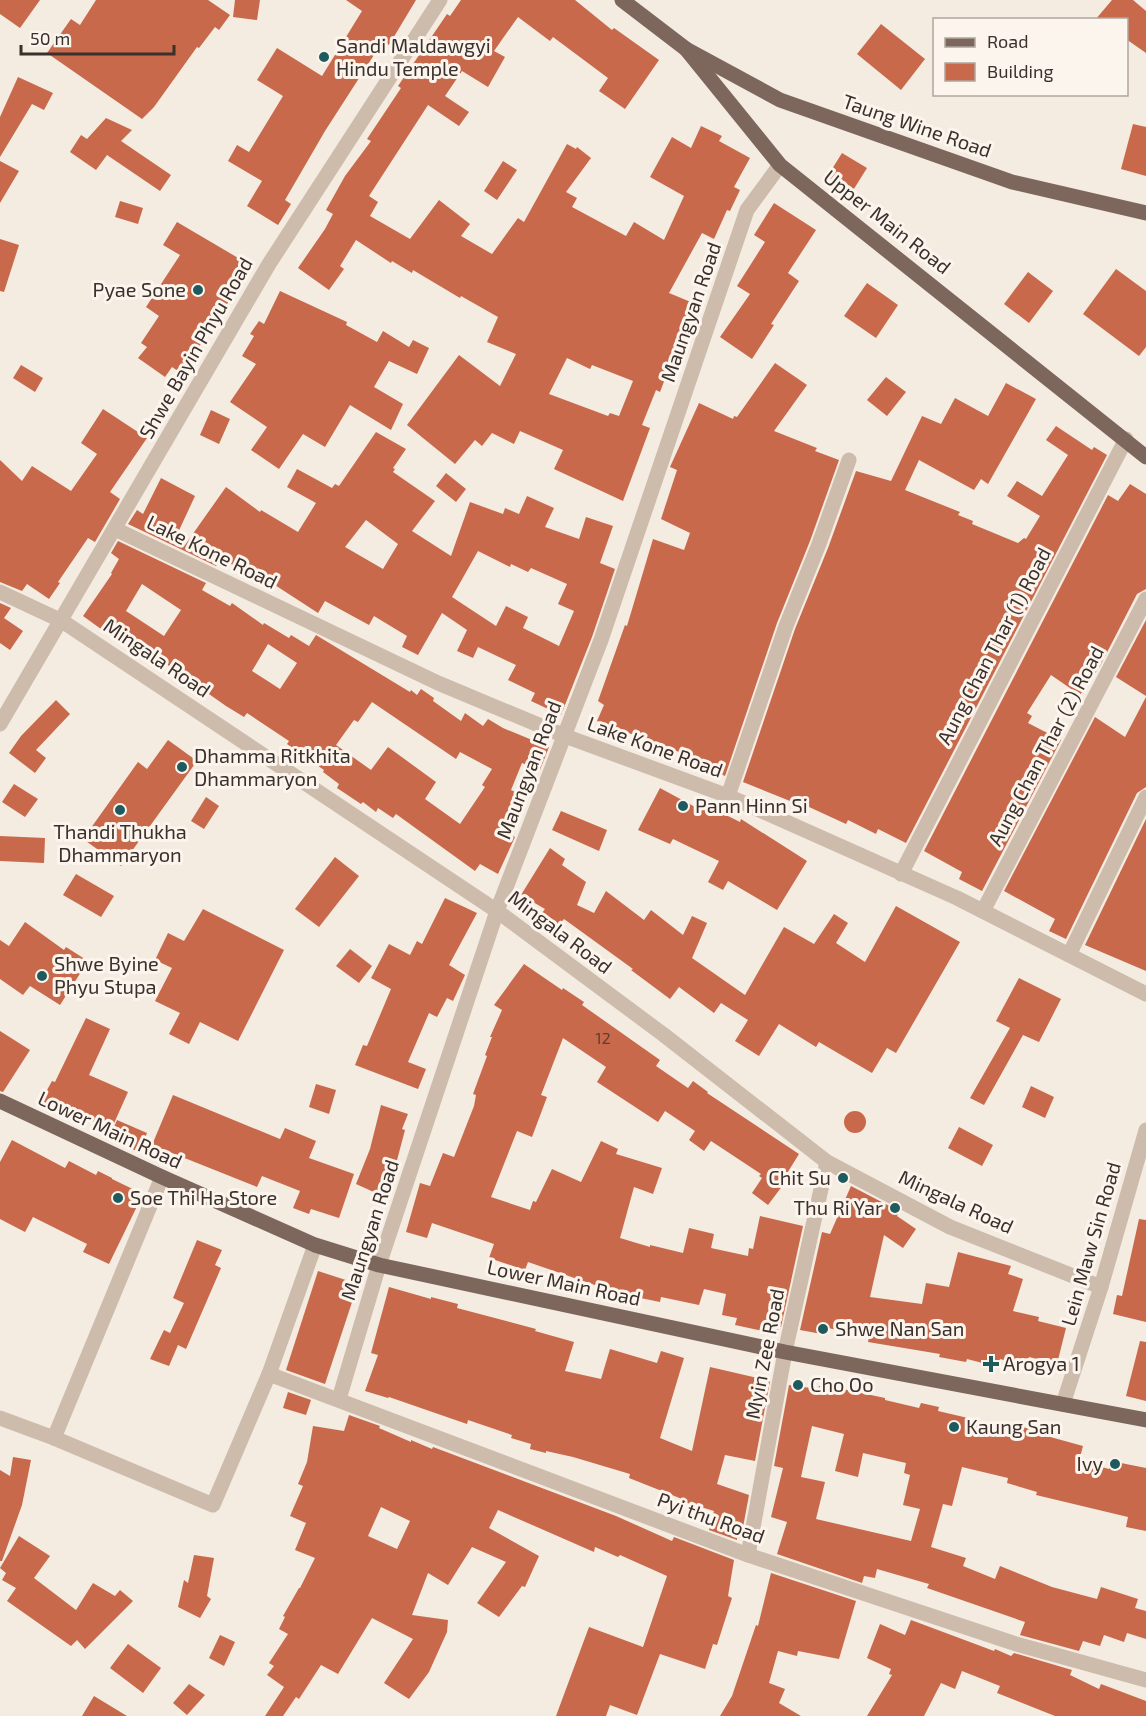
<svg xmlns="http://www.w3.org/2000/svg" width="1146" height="1716" viewBox="0 0 1146 1716" font-family="'Exo 2',sans-serif">
<rect width="100%" height="100%" fill="#f4ebe1"/>
<!-- building -->
<g fill="#c8694b" fill-rule="evenodd">
<path d="M0,0H40L20,28L0,14Z"/>
<path d="M96,0H208L230,15L219,30L215,27L199,48L197,47L154,107L142,119L47,53L71,19L80,25Z"/>
<path d="M235,0H260L257,20L233,17Z"/>
<path d="M346,0H416L389,45L383,41L325,131L285,200L291,204L278,225L247,206L262,181L228,161L237,145L249,152L283,96L257,80L277,48L322,76L362,11Z"/>
<path d="M461,0H575L612,30L614,28L659,60L625,109L599,91L608,78L553,37L550,41L518,17L494,51L505,57L488,87L462,71L445,96L469,112L459,126L428,105L369,196L378,202L370,216L410,239L439,200L470,224L461,236L492,254L518,218L524,222L567,144L576,149L577,147L591,158L566,192L577,198L572,207L626,236L634,222L664,240L684,196L650,177L672,137L691,148L701,126L722,136L719,141L750,158L734,187L740,190L730,211L727,210L714,239L702,233L669,293L698,305L678,345L660,392L656,390L642,425L650,428L623,501L554,469L563,450L520,431L514,444L492,433L482,446L475,440L455,464L407,425L459,355L500,386L516,354L487,342L498,317L461,296L460,298L413,270L412,273L392,261L391,263L356,240L340,266L344,269L329,290L298,268L325,229L333,214L326,210L345,176L371,141L367,139L401,88L398,86L447,14L450,16ZM567,358L590,369L592,365L633,381L619,416L610,413L608,416L549,394Z"/>
<path d="M1112,0H1133L1146,11V53L1126,39V20H1095Z"/>
<path d="M881,24L925,59L901,90L857,54Z"/>
<path d="M18,77L53,93L44,110L32,104L0,157V117Z"/>
<path d="M106,118L132,130L121,141L171,175L160,191L107,155L96,170L70,152L81,135L87,139Z"/>
<path d="M1133,124L1146,127V176L1121,169Z"/>
<path d="M842,153L867,168L852,192L827,177Z"/>
<path d="M0,161L19,171L0,203Z"/>
<path d="M503,161L517,170L497,200L484,191Z"/>
<path d="M120,201L143,208L138,224L115,217Z"/>
<path d="M774,203L816,230L788,273L799,281L771,324L774,325L752,359L720,337L750,294L737,286L765,242L754,235Z"/>
<path d="M177,222L245,262L226,295L231,298L197,350L201,352L184,375L172,367L165,377L138,358L147,347L141,343L159,316L146,307L180,255L163,245Z"/>
<path d="M0,239L19,245L4,292L0,291Z"/>
<path d="M1116,269L1146,291V347L1139,356L1083,314Z"/>
<path d="M1028,272L1053,291L1029,323L1004,304Z"/>
<path d="M867,283L898,305L876,338L844,316Z"/>
<path d="M280,291L347,322L346,325L377,342L383,331L409,347L413,340L429,348L417,374L389,361L374,387L403,404L391,430L350,405L325,447L303,434L279,469L251,450L267,427L230,402L256,364L242,356L254,336L250,334L259,321L264,324Z"/>
<path d="M775,363L807,385L774,431L817,448L815,451L839,460L810,541L777,623L725,776L678,755L679,752L597,721L604,705L598,701L625,625L627,626L653,539L684,550L690,533L661,519L677,470L670,467L699,403L733,419L734,416L737,417Z"/>
<path d="M21,365L43,378L35,392L13,378Z"/>
<path d="M886,377L906,392L887,416L867,400Z"/>
<path d="M1006,383L1036,399L988,484L981,479L974,490L919,460L905,490L960,512L958,515L973,521L972,524L1018,543L1024,538L1026,539L1040,516L1007,496L1017,481L1042,496L1068,455L1046,440L1056,426L1092,450L1094,447L1107,455L906,843L878,829L876,834L848,820L846,824L796,801L795,803L743,782L795,629L828,548L856,471L891,481L922,416L941,424L955,398L988,416Z"/>
<path d="M103,409L147,438L110,492L120,499L95,542L88,538L58,582L60,583L49,599L27,584L22,591L0,582V460L22,481L32,466L71,491L97,454L81,443Z"/>
<path d="M211,410L230,419L219,444L200,435Z"/>
<path d="M376,432L406,449L393,468L395,469L393,472L435,501L412,531L451,556L470,502L503,514L505,508L519,514L527,496L554,508L545,527L579,539L586,517L613,526L600,563L615,569L592,637L561,715L531,701L535,693L508,680L516,665L478,647L473,658L457,651L467,630L442,613L418,655L402,647L407,636L374,616L369,625L325,601L318,613L261,576L259,580L221,558L216,566L128,524L137,510L143,514L161,478L195,496L175,539L185,545L226,487L260,512L261,510L298,532L316,503L287,487L297,469L332,488L335,484L339,486ZM366,520L398,544L383,569L345,547ZM478,551L510,567L511,564L528,572L531,568L567,584L558,604L574,611L559,646L523,628L528,617L506,606L496,626L452,597Z"/>
<path d="M446,473L466,489L456,502L436,486Z"/>
<path d="M1130,484L1146,494V589L1137,594L1100,666L1080,695L1051,675L1027,713L1032,716L1028,723L1061,740L982,891L959,879L962,872L924,851L1108,495L1118,501Z"/>
<path d="M118,541L206,583L202,590L230,606L232,603L263,625L264,623L289,638L291,635L309,646L316,635L410,692L411,690L417,695L421,689L434,698L433,701L461,721L465,713L483,726L488,719L503,728L549,747L540,770L522,763L511,790L527,797L516,814L511,812L509,815L515,821L507,833L515,837L498,874L480,864L475,871L396,814L393,818L378,808L376,812L363,802L361,804L337,788L339,784L323,772L324,770L287,744L289,741L247,713L244,717L226,706L135,642L130,650L83,616L112,574L111,573L119,559L111,553ZM142,584L181,610L164,636L126,611ZM268,644L297,663L280,689L252,671ZM372,702L456,759L460,752L492,769L482,785L485,787L460,824L425,799L436,782L388,747L371,770L336,745L354,720L358,722Z"/>
<path d="M0,603L11,608L4,618L23,631L10,650L0,643Z"/>
<path d="M1146,620V696L1116,677Z"/>
<path d="M1146,697V787L1137,793L1066,939L1049,931L1055,919L1004,891L1095,717L1125,737Z"/>
<path d="M56,700L70,714L36,750L46,758L35,773L9,753L21,736Z"/>
<path d="M168,740L197,761L121,866L83,839L138,762L147,769Z"/>
<path d="M14,784L38,799L25,817L2,802Z"/>
<path d="M660,788L695,807L698,801L740,822L741,819L807,861L777,910L728,881L723,890L708,882L719,861L673,839L670,844L638,830Z"/>
<path d="M206,797L219,806L204,829L191,821Z"/>
<path d="M561,811L607,830L599,851L552,830Z"/>
<path d="M1146,819V971L1085,945Z"/>
<path d="M0,836L45,838L44,863L0,861Z"/>
<path d="M550,848L565,859L562,865L586,882L577,905L594,913L606,891L644,920L651,910L683,935L692,916L707,923L692,958L745,995L784,927L814,944L834,914L848,923L836,943L865,962L896,906L960,942L896,1053L887,1048L872,1073L819,1042L816,1047L779,1024L759,1056L735,1041L748,1020L721,1003L714,1013L679,987L670,999L631,970L633,969L564,919L559,925L542,913L545,909L521,895Z"/>
<path d="M335,857L359,876L319,927L295,909Z"/>
<path d="M76,874L114,896L101,917L63,895Z"/>
<path d="M445,898L477,913L449,965L465,975L453,1001L447,998L437,1017L429,1013L408,1062L426,1069L418,1089L355,1065L363,1045L367,1046L391,989L371,978L389,944L410,955L417,941L422,944Z"/>
<path d="M203,909L284,950L238,1041L200,1022L189,1044L169,1034L180,1013L155,1001L172,968L155,960L168,933L184,941Z"/>
<path d="M25,922L64,950L66,947L88,961L60,1005L30,986L23,995L0,979V940L9,946Z"/>
<path d="M350,949L372,966L359,983L336,966Z"/>
<path d="M524,964L562,990L563,988L584,1002L582,1005L660,1060L656,1066L688,1088L693,1081L708,1092L707,1093L799,1154L786,1175L789,1177L768,1205L752,1193L762,1178L759,1176L761,1174L711,1141L704,1151L689,1140L695,1131L665,1111L658,1122L597,1082L606,1067L563,1038L541,1095L547,1097L532,1137L517,1131L491,1197L530,1210L533,1201L536,1202L552,1169L581,1182L601,1141L618,1149L616,1154L662,1168L653,1194L634,1187L620,1238L650,1247V1245L683,1253L689,1228L714,1234L711,1248L748,1256L749,1248L753,1249L760,1216L803,1226L781,1327H779L777,1334L735,1325L737,1318L722,1315L726,1294L704,1289L699,1305L661,1297L660,1302L621,1294L528,1262L525,1270L489,1258L494,1244L432,1223L427,1238L406,1232L420,1183L430,1186L443,1153L454,1157L474,1106L476,1095L473,1094L487,1056L485,1055L492,1037H490L502,1010L494,1005Z"/>
<path d="M1019,978L1061,999L1039,1042L1023,1035L984,1105L970,1098L1010,1028L996,1021Z"/>
<path d="M86,1018L110,1029L89,1075L128,1092L111,1130L62,1107L59,1112L41,1101L52,1081L55,1082Z"/>
<path d="M0,1031L30,1050L3,1092L0,1091Z"/>
<path d="M316,1084L336,1090L329,1114L309,1107Z"/>
<path d="M1031,1086L1054,1097L1045,1118L1022,1107Z"/>
<path d="M173,1095L280,1139L285,1128L316,1141L309,1158L354,1174L339,1218L311,1209L309,1214L293,1208L300,1191L262,1176L257,1187L152,1145Z"/>
<path d="M381,1105L408,1114L402,1129L405,1130L387,1198L356,1184L370,1149Z"/>
<circle cx="855" cy="1122" r="11"/>
<path d="M117,1120L147,1133L139,1152L109,1139Z"/>
<path d="M959,1127L993,1145L982,1166L948,1148Z"/>
<path d="M12,1140L65,1168L69,1161L96,1175L98,1171L112,1178V1179L143,1194L109,1264L83,1252L87,1244L33,1217L25,1232L0,1219V1162Z"/>
<path d="M851,1186L899,1211L897,1216L916,1229L903,1248L884,1235L870,1297L922,1304L926,1283L949,1287L958,1252L1011,1266L1008,1274L1023,1279L1013,1311L1039,1317L1038,1321L1066,1328L1057,1364L1029,1357L1027,1366L1000,1359L998,1367L967,1359L966,1362L939,1357L940,1354L868,1342L869,1337L828,1328L827,1335L800,1330L822,1232L830,1234Z"/>
<path d="M1139,1219L1146,1220V1322L1113,1314L1117,1295L1122,1296Z"/>
<path d="M197,1240L222,1250L215,1265L221,1268L186,1349L178,1345L169,1366L150,1359L164,1330L170,1333L184,1303L173,1298Z"/>
<path d="M318,1271L358,1284L325,1384L286,1370Z"/>
<path d="M389,1287L431,1299V1297L458,1304L457,1308L536,1329L535,1331L574,1342L565,1371L601,1379L610,1349L657,1363L661,1351L684,1358L660,1438L692,1451L710,1367L770,1381L755,1461L725,1455L717,1484L749,1495L741,1538L737,1537V1540L709,1530L714,1511L681,1501L682,1499L629,1478L630,1474L573,1457L546,1451V1453L530,1449L531,1444L511,1438L512,1435L468,1420L467,1424L389,1397L388,1398L365,1391L378,1355L371,1353Z"/>
<path d="M1140,1341L1146,1342V1401L1126,1396Z"/>
<path d="M789,1385L818,1389L819,1386L838,1388L885,1398V1400L919,1408L921,1403L939,1407L938,1411L968,1418L967,1422L1021,1435L1023,1427L1043,1433V1435L1083,1446L1079,1461L1109,1469L1111,1461L1146,1468V1531L1126,1527L1128,1517L1036,1495L1037,1492L1007,1483L1008,1478L962,1467L952,1506L943,1504L931,1547L966,1558L963,1566L995,1579L1000,1566L1052,1587L1097,1599L1101,1587L1138,1599L1135,1608L1146,1611V1639L1127,1633L1124,1642L1104,1635L1100,1646L1083,1641L1079,1651L1020,1635L1025,1622L927,1588L929,1584L877,1569L875,1578L864,1576L862,1583L777,1554L787,1522L771,1517L783,1468L774,1466ZM812,1426L844,1434L835,1471L858,1477L863,1453L906,1463L904,1473L910,1475L903,1505L920,1509L911,1541L816,1519L825,1482L801,1477Z"/>
<path d="M288,1392L311,1400L306,1415L283,1408Z"/>
<path d="M349,1415L380,1426L379,1428L411,1442V1440L432,1449L433,1447L616,1516L672,1541L674,1537L734,1560L728,1596L732,1598L717,1645L713,1644L705,1669L660,1654L637,1715L610,1705L606,1716H556L589,1627L643,1647L667,1576L620,1555L618,1557L595,1547L594,1552L498,1510L489,1528L539,1556L525,1587L522,1586L499,1617L477,1603L506,1562L472,1547L448,1585L428,1573L412,1615L448,1620L447,1632L429,1672L409,1699L384,1683L413,1639L372,1618L338,1674L321,1665L299,1699L296,1697L283,1716H265L284,1687L267,1675L274,1666L269,1663L288,1634L279,1629L285,1617L283,1616L299,1588H300L315,1558L295,1550L306,1523L290,1516L303,1486L298,1484L307,1462L313,1426L344,1431ZM381,1507L410,1521L397,1549L368,1536Z"/>
<path d="M13,1457L31,1460L22,1505L2,1561H0V1470L10,1476Z"/>
<path d="M19,1536L50,1556L34,1578L76,1610L93,1583L115,1596L120,1590L133,1601L85,1649L77,1640L71,1646L7,1601L16,1588L2,1580L6,1573L0,1568Z"/>
<path d="M194,1555L214,1558L207,1596L211,1599L200,1618L178,1607L184,1580L188,1583Z"/>
<path d="M771,1573L856,1601L839,1659L798,1651L797,1656L778,1651L769,1683L785,1689L779,1703L801,1716H720L732,1696L756,1625L758,1626Z"/>
<path d="M911,1620L994,1651L995,1649L1011,1656L1014,1653L1072,1670L1070,1675L1099,1689L1101,1684L1146,1701V1716H1055L997,1693L1000,1686L962,1671L955,1689L941,1683L924,1716H867L892,1675L889,1674L891,1669L867,1658L880,1624L905,1635Z"/>
<path d="M220,1635L235,1642L224,1666L209,1658Z"/>
<path d="M128,1644L161,1668L143,1693L110,1668Z"/>
<path d="M189,1684L205,1695L187,1715L173,1703Z"/>
<path d="M94,1696L127,1716H82Z"/>
</g>
<g fill="none" stroke-linecap="round" stroke-linejoin="round">
<!-- minor -->
<g stroke="#cdbbac" stroke-width="15">
<path d="M115,529L438,683L565,736L728,796L957,898L1146,994"/>
<path d="M0,592L62,621L497,911L664,1035L827,1162L950,1227L1101,1287"/>
<path d="M0,724L269,264L440,0"/>
<path d="M728,796L786,626L819,544L849,460"/>
<path d="M901,874L1126,439"/>
<path d="M983,911L1146,599"/>
<path d="M1069,955L1146,797"/>
<path d="M269,1374L748,1555L1016,1644L1146,1680"/>
<path d="M339,1399L379,1265L497,911L601,640L747,210L780,165"/>
<path d="M1063,1404L1101,1287L1146,1130"/>
<path d="M0,1418L54,1438L213,1505L269,1374L315,1245"/>
<path d="M54,1438L162,1177"/>
<path d="M748,1555L785,1352L827,1162"/>
</g>
<!-- major -->
<g stroke="#7d675c" stroke-width="15">
<path d="M622,0L686,49L780,100L1012,182L1146,213"/>
<path d="M686,49L780,165L1146,457"/>
<path d="M0,1101L162,1177L315,1245L379,1265L785,1352L1146,1420"/>
</g>
</g>
<!-- markers -->
<g fill="#1f5a5e" stroke="#fbf5ee" stroke-width="2">
<circle cx="324" cy="57" r="6"/>
<circle cx="198" cy="290" r="6"/>
<circle cx="182" cy="767" r="6"/>
<circle cx="683" cy="806" r="6"/>
<circle cx="120" cy="810" r="6"/>
<circle cx="42" cy="976" r="6"/>
<circle cx="843" cy="1178" r="6"/>
<circle cx="118" cy="1198" r="6"/>
<circle cx="895" cy="1208" r="6"/>
<circle cx="823" cy="1329" r="6"/>
<path d="M988 1355h6v6h6v6h-6v6h-6v-6h-6v-6h6z"/>
<circle cx="798" cy="1385" r="6"/>
<circle cx="954" cy="1427" r="6"/>
<circle cx="1115" cy="1464" r="6"/>
</g>
<g text-anchor="middle" stroke-width="6" stroke-linejoin="round" paint-order="stroke">
<!-- number labels -->
<g font-size="16" fill="#5e3e33">
<text x="603" y="1044">12</text>
</g>
<!-- poi labels -->
<g font-size="20" fill="#3b302b" stroke="#fbf5ee" text-anchor="start">
<text x="336" y="53">Sandi Maldawgyi<tspan x="336" dy="23">Hindu Temple</tspan></text>
<text x="186" y="297" text-anchor="end">Pyae Sone</text>
<text x="194" y="763">Dhamma Ritkhita<tspan x="194" dy="23">Dhammaryon</tspan></text>
<text x="695" y="813">Pann Hinn Si</text>
<text x="120" y="839" text-anchor="middle">Thandi Thukha<tspan x="120" dy="23">Dhammaryon</tspan></text>
<text x="54" y="971">Shwe Byine<tspan x="54" dy="23">Phyu Stupa</tspan></text>
<text x="831" y="1185" text-anchor="end">Chit Su</text>
<text x="130" y="1205">Soe Thi Ha Store</text>
<text x="883" y="1215" text-anchor="end">Thu Ri Yar</text>
<text x="835" y="1336">Shwe Nan San</text>
<text x="1003" y="1371">Arogya 1</text>
<text x="810" y="1392">Cho Oo</text>
<text x="966" y="1434">Kaung San</text>
<text x="1103" y="1471" text-anchor="end">Ivy</text>
</g>
<!-- street labels -->
<g font-size="20" fill="#3b302b" stroke="#fbf5ee">
<text transform="translate(917 126) rotate(19)" y="7">Taung Wine Road</text>
<text transform="translate(887 222) rotate(38)" y="7">Upper Main Road</text>
<text transform="translate(691 312) rotate(-71)" y="7">Maungyan Road</text>
<text transform="translate(196 348) rotate(-60)" y="7">Shwe Bayin Phyu Road</text>
<text transform="translate(212 552) rotate(26)" y="7">Lake Kone Road</text>
<text transform="translate(994 646) rotate(-62)" y="7">Aung Chan Thar (1) Road</text>
<text transform="translate(157 658) rotate(34)" y="7">Mingala Road</text>
<text transform="translate(1046 746) rotate(-62)" y="7">Aung Chan Thar (2) Road</text>
<text transform="translate(655 747) rotate(20)" y="7">Lake Kone Road</text>
<text transform="translate(529 770) rotate(-69)" y="7">Maungyan Road</text>
<text transform="translate(560 932) rotate(37)" y="7">Mingala Road</text>
<text transform="translate(110 1130) rotate(25)" y="7">Lower Main Road</text>
<text transform="translate(956 1202) rotate(25)" y="7">Mingala Road</text>
<text transform="translate(370 1230) rotate(-72)" y="7">Maungyan Road</text>
<text transform="translate(1091 1244) rotate(-74)" y="7">Lein Maw Sin Road</text>
<text transform="translate(564 1283) rotate(12)" y="7">Lower Main Road</text>
<text transform="translate(765 1354) rotate(-79)" y="7">Myin Zee Road</text>
<text transform="translate(711 1518) rotate(20)" y="7">Pyi thu Road</text>
</g>
</g>
<!-- legend -->
<rect x="933" y="18" width="195" height="78" fill="#fbf5ee" stroke="#aea6a0" stroke-width="1.5"/>
<rect x="945" y="38" width="30" height="9" fill="#7d675c" stroke="#aea6a0" stroke-width="1.5"/>
<text x="987" y="48" font-size="18" fill="#3b302b">Road</text>
<rect x="945" y="63" width="30" height="18" fill="#c8694b" stroke="#aea6a0" stroke-width="1.5"/>
<text x="987" y="78" font-size="18" fill="#3b302b">Building</text>
<!-- scale -->
<path d="M21 45v9h153v-9" fill="none" stroke="#3b302b" stroke-width="3"/>
<text x="30" y="45" font-size="18" fill="#3b302b" stroke="#fbf5ee" stroke-width="4.5" paint-order="stroke">50 m</text>
</svg>
